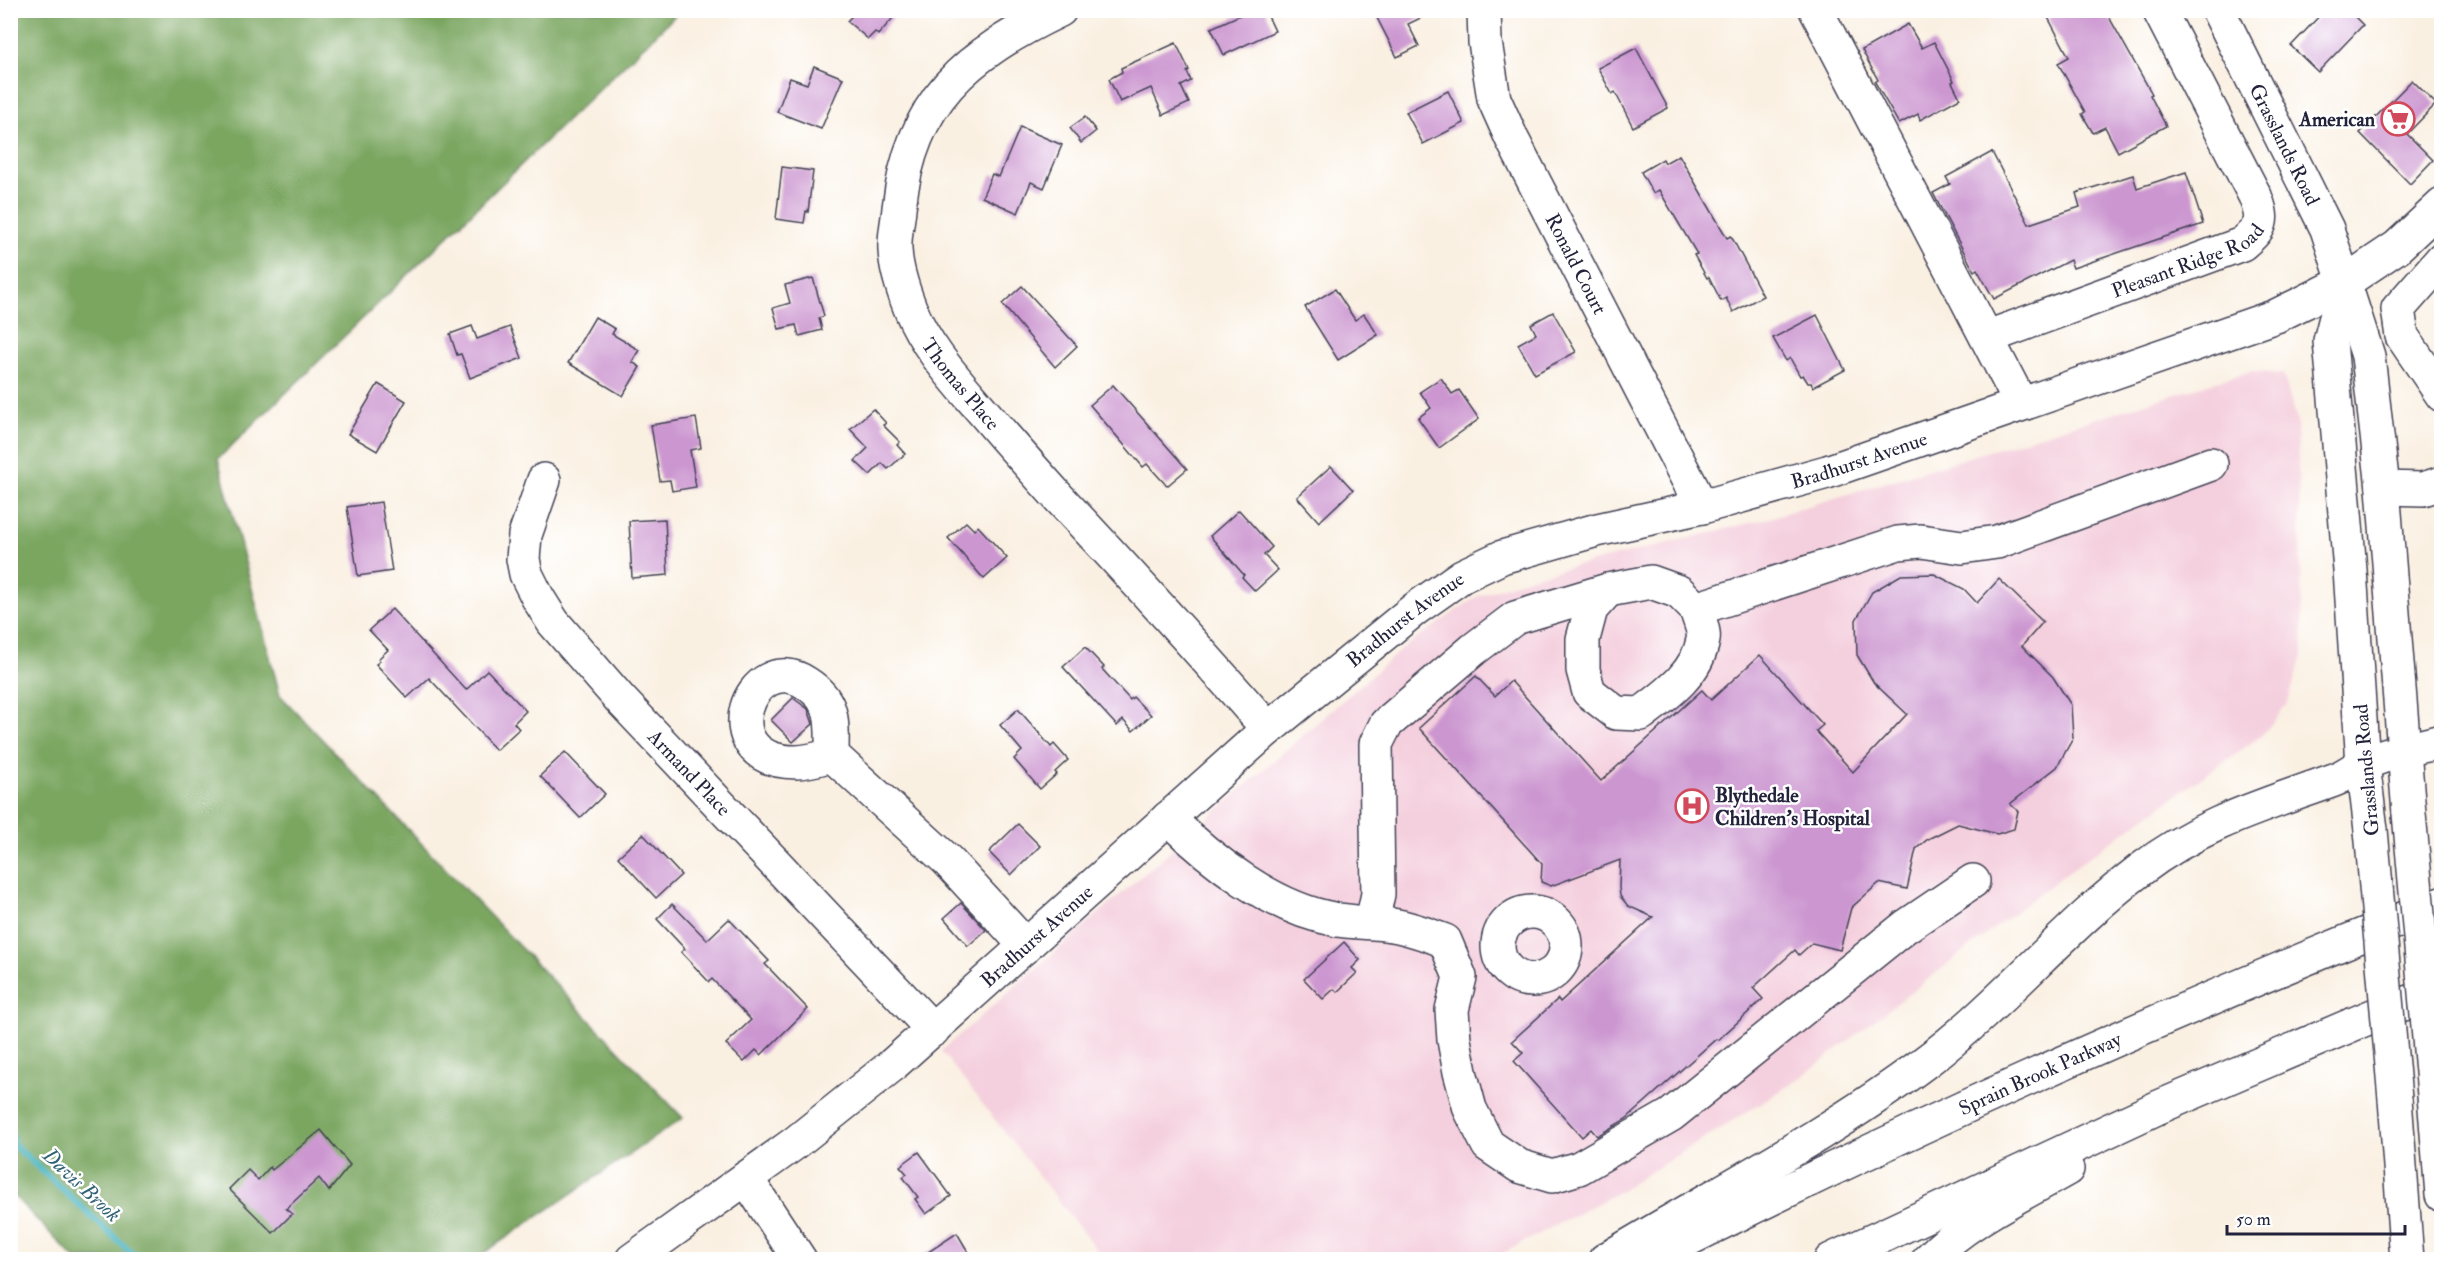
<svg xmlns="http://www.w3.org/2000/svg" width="2452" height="1270" viewBox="0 0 2452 1270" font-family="'IM FELL Double Pica',serif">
<rect width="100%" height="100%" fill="#fff"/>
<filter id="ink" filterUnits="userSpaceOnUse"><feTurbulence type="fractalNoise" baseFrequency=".0167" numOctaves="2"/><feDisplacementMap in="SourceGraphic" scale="12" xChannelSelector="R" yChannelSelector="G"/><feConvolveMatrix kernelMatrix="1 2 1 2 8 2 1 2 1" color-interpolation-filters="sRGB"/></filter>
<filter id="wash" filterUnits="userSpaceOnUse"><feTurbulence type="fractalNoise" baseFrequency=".008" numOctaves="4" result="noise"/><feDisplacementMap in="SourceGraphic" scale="24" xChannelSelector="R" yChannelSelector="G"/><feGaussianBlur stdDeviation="1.35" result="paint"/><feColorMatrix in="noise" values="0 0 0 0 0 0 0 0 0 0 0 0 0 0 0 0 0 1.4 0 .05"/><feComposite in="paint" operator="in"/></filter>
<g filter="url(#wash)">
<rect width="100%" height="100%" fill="#faf0e2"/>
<!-- built -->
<path fill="#f4cfdd" d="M2251,371L2283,374L2297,420L2303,653L2287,705L2261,736L2062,876L1796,1081L1615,1194L1492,1259H1104L941,1051L1403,648L1476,597L1531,577L1766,519Z"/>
<!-- forest -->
<path fill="#7aa660" stroke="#4e644e" stroke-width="1.5" d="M11,11H680L218,459L280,695L683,1118L475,1259H75L11,1193Z"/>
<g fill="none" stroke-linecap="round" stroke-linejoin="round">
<!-- stream -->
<path stroke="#42b1bd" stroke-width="7" d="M10,1131L13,1144L139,1260"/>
</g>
<g id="blocks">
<!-- building -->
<g fill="#cc97d0">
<path d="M850,10H900L878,35L875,32L868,39L847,21L854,14Z"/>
<path d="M1251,10H1265L1275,31L1224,55L1211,28Z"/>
<path d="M1373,10H1437L1408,24L1419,46L1397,57Z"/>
<path d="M2044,10H2105L2152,94L2150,95L2166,126L2118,152L2105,127L2093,133L2082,114L2085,112L2058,63L2069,57Z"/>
<path d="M2325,10H2348L2363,25L2318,72L2291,46Z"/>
<path d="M1908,24L1922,48L1934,42L1954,81L1952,82L1960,98L1920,120L1918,114L1899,124L1875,82L1878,80L1862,50Z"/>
<path d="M1176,43L1189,70L1187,72L1191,81L1181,86L1189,103L1163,115L1151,88L1120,102L1109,79L1122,72L1121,68Z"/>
<path d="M1636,48L1668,108L1633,127L1615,92L1612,94L1598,68Z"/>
<path d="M814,66L843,78L821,129L777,112L790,78L807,84Z"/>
<path d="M2412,80L2436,104L2407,134L2433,160L2410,184L2360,133Z"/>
<path d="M1448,91L1464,123L1423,144L1406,112Z"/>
<path d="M1085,117L1096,131L1081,143L1070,128Z"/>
<path d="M1020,127L1062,145L1044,188L1031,182L1018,213L982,197L992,174L999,177Z"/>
<path d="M1992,152L2029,224L2080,207L2076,193L2133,175L2137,188L2186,172L2203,224L2073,268L2070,260L1994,299L1977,269L1974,271L1933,193L1950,184L1946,177Z"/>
<path d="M1679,155L1727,238L1731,236L1763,296L1733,312L1726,298L1721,301L1709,277L1707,278L1694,255L1697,254L1659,190L1653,193L1641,172L1663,159L1665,163Z"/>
<path d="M782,167L813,171L808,212L806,211L804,223L776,219Z"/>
<path d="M813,278L824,316L819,318L822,330L799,336L796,325L779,329L773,308L790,303L785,285Z"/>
<path d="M1022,286L1077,346L1055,367L1002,304Z"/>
<path d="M1335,289L1355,320L1364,314L1378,335L1338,360L1305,307Z"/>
<path d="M1553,312L1576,352L1535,374L1518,344L1536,334L1531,324Z"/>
<path d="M1817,315L1845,370L1813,387L1811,383H1808L1803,375L1800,376L1790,358L1786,361L1773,338Z"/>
<path d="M595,317L615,329L612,334L639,350L632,362L640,367L623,396L568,363Z"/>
<path d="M472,326L477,339L510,327L522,358L470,378L461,354L457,355L450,334Z"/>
<path d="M1441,378L1452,394L1459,390L1479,419L1439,448L1418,418L1431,408L1420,392Z"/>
<path d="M378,384L406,401L377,451L348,434Z"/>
<path d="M1113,385L1187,469L1167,486L1147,464L1143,467L1090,405Z"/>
<path d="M873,409L886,423L883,425L900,442L897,445L905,454L888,469L882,463L870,475L855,461L868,448L850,429Z"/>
<path d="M696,418L701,448L690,450L696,487L672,491L670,480L660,481L651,425Z"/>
<path d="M1331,466L1353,490L1319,522L1297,497Z"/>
<path d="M381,502L392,571L358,576L347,507Z"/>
<path d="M1239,510L1272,547L1264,555L1278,570L1255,591L1242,577L1244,575L1210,536Z"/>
<path d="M665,519L668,575L632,578L629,521Z"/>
<path d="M966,522L974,530L978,526L1007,558L984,579L948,538Z"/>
<path d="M1934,574L1964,589L1977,603L1999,579L2043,622L2022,646L2053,677L2071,705L2073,738L2057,767L2010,804L2018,811L2014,829L1997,834L1958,824L1928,839L1916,849L1907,889L1879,883L1851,908L1840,950L1812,943L1799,955L1795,950L1753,988L1763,999L1718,1040L1716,1039L1626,1119L1597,1136L1591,1129L1582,1137L1514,1061L1523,1053L1512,1041L1558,999L1560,1002L1653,917L1628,906L1620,896L1619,887L1620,860L1551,886L1541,882L1542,864L1419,728L1476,676L1495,696L1511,681L1601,781L1702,690L1711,700L1760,655L1823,725L1816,731L1853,772L1907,714L1874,683L1857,655L1856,620L1872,592L1901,575Z"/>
<path d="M392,609L466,690L487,670L526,711L514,723L519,729L496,750L429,678L407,698L376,664L380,661L378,659L388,650L369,630Z"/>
<path d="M1085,647L1104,667L1102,669L1130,700L1133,697L1151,715L1133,731L1123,720L1117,726L1063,667Z"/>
<path d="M793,698L808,709L813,724L793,742L771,720Z"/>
<path d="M1018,709L1051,747L1054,744L1068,760L1055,772L1057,774L1040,789L1014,759L1022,751L1000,725Z"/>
<path d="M565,752L605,794L580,818L540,776Z"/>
<path d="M1018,824L1040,846L1011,875L989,852Z"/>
<path d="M643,834L681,875L656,898L618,857Z"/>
<path d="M961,903L986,930L968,946L944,918Z"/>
<path d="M672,904L707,940L729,919L769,961L765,964L808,1009L761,1055L756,1050L744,1062L726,1044L751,1020L712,979L709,982L681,952L685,949L657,919Z"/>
<path d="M1344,942L1360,960L1352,968L1357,973L1337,992L1334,989L1323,999L1304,979Z"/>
<path d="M321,1130L350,1165L329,1191L319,1178L286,1209L292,1214L273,1233L229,1189L248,1170L258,1180L270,1167L272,1170Z"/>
<path d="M919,1152L951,1196L926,1214L915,1199L918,1197L903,1177L907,1174L900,1166Z"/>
<path d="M957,1233L973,1260H916Z"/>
</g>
</g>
</g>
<g filter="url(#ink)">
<use href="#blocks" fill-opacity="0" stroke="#424154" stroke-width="1.5"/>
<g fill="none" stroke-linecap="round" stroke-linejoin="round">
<defs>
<g id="minor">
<path id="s1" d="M1060,10C966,55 911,100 899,208C898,222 894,236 895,250C896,269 903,290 910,308C924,343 949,372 973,400C1001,433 1030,466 1059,498C1130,574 1200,651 1268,729"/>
<path id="s2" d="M1484,10L1485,42L1494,99L1512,139L1702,507"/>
<path d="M1816,10L2021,404"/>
<path d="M2442,259L2398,309L2402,336L2442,395"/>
<path id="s3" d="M1988,337L2242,244C2262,227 2265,222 2255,196L2159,10"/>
<path id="s4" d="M544,480L525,535L523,559L526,574L538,598L553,622L620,699L933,1030"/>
<path d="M2383,488L2423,489L2442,483"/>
<path d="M1608,590L1591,609L1583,639V670L1589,692L1616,713L1641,714C1666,695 1697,674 1703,640C1705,631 1698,617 1696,609"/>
<path d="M832,755C821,758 808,762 796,762C707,762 750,646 806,683C836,702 832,724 832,755L948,861L1026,946"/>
<path d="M1168,818C1211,860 1272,908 1333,919C1353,923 1373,922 1392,925C1411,928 1427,934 1445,941L1460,977L1452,1010L1454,1040L1460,1072L1470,1109L1488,1145L1519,1166L1552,1176L1579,1168L1671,1115L1905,927L1973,881"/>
<circle cx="1532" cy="946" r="34"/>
<path d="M1372,922L1378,894L1376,744L1386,724L1474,649L1515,618L1608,590L1651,582L1679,592L1696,609L1898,543L1921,541L1962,547L1997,542L2211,464"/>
<path d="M746,1178L800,1260"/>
</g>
<g id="major">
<path id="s5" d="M2218,10L2327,229L2368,356L2383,488L2409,813"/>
<path d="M2345,282L2330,341L2350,570L2363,764L2371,830"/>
<path d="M2433,1083L2442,1195"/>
<path d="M2395,1099L2407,1260"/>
<path id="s6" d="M632,1260L795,1143L890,1067L1268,729L1415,609L1462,576L1502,557L1597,530L1702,507L1827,472L2276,316L2345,282L2397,247L2442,205"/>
</g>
<g id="highway">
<path d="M1605,1260C1712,1195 1824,1138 1924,1063C2002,1005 2063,929 2140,870C2201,823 2263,806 2334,780C2345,776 2354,768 2365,763C2389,753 2416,748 2442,741"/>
<path id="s7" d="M1647,1260C1906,1129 2172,1011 2442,903"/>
<path d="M1831,1260L2159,1107L2389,1009L2442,991"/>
<path d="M1928,1260C1967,1220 2020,1196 2067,1169"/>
</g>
</defs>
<!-- minor casing -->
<use href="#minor" stroke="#424154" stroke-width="36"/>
<!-- major casing -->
<use href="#major" stroke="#424154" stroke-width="36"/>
<!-- highway casing -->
<use href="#highway" stroke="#424154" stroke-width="36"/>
<!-- minor -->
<use href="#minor" stroke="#fff" stroke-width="33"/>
<!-- major -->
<use href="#major" stroke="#fff" stroke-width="33"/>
<!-- highway -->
<use href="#highway" stroke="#fff" stroke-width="33"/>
<defs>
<g id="major-bridge">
<path d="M2409,813L2433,1083"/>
<path d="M2371,830L2395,1099"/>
</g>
</defs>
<!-- major-bridge casing -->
<use href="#major-bridge" stroke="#424154" stroke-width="36" stroke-linecap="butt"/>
<!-- major-bridge -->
<use href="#major-bridge" stroke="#fff" stroke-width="33"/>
</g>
</g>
<!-- icons -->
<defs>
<symbol id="supermarket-ring" viewBox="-11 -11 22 22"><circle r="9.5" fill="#fff" stroke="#d1495b" stroke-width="1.5"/><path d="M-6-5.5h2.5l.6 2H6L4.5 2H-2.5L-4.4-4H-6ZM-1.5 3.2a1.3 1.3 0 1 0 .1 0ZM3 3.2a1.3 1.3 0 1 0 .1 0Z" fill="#d1495b"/></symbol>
<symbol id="hospital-ring" viewBox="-11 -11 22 22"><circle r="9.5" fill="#fff" stroke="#d1495b" stroke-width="1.5"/><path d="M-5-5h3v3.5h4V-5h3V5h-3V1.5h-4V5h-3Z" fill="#d1495b"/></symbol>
</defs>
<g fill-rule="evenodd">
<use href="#supermarket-ring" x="2379" y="100" width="38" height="38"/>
<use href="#hospital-ring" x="1673" y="787" width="38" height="38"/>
</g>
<g text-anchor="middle" stroke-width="5" stroke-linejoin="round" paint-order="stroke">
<!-- poi labels -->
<g font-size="20" font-weight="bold" fill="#22223b" stroke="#fff" text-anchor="end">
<text x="2375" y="126">American</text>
<text x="1715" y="802" text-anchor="start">Blythedale<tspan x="1715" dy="23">Children's Hospital</tspan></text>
</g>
<!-- street labels -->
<g font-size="20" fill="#22223b" stroke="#fff">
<text dy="7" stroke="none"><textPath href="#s5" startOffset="150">Grasslands Road</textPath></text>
<text dy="7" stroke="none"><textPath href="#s3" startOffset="214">Pleasant Ridge Road</textPath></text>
<text dy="7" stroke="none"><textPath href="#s2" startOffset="274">Ronald Court</textPath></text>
<text dy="7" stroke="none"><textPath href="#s1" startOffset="464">Thomas Place</textPath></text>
<text dy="7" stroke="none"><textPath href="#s6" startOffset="1491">Bradhurst Avenue</textPath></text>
<text dy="7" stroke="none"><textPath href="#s6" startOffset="1005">Bradhurst Avenue</textPath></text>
<text transform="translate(2366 770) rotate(-95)" y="7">Grasslands Road</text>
<text dy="7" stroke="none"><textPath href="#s4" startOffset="356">Armand Place</textPath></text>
<text dy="7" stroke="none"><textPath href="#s6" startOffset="519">Bradhurst Avenue</textPath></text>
<text dy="7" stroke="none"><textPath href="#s7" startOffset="435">Sprain Brook Parkway</textPath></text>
</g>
<!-- water labels -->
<g font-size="21" font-style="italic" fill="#306276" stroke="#fff">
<text transform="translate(82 1185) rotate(43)" y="7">Davis Brook</text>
</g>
</g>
<!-- margin -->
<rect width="2452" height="1270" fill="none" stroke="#fff" stroke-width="36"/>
<!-- scale -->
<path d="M2227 1225v9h178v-9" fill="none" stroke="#22223b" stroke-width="3"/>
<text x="2236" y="1225" font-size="18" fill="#22223b" stroke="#ffffff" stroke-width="4.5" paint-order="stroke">50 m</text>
</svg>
